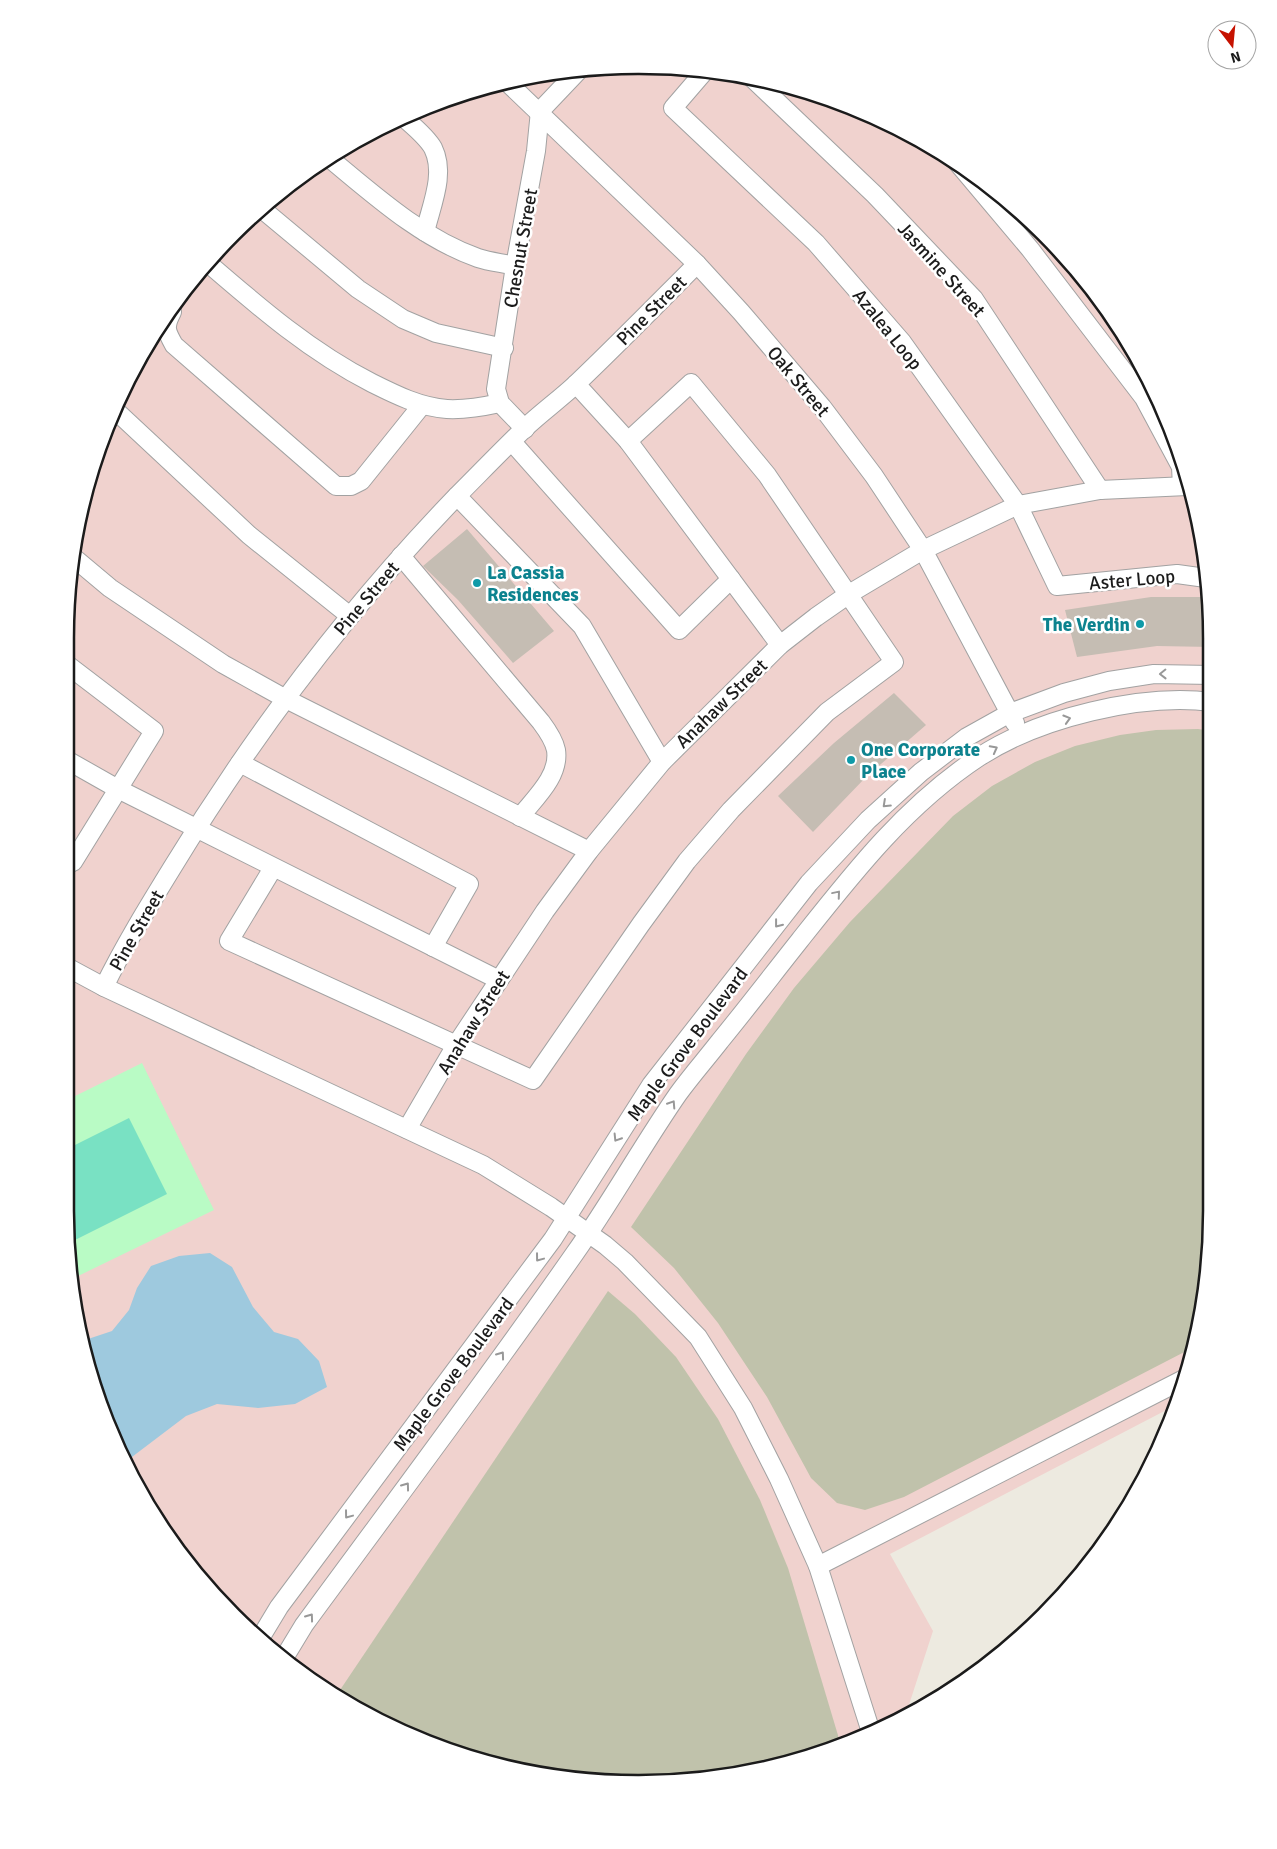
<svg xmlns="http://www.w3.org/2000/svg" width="1277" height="1849" viewBox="0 0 1277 1849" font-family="Signika,sans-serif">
<rect width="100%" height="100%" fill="#edeae0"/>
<!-- residential -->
<path fill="#d9d8d8" d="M1022,215L1044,233L1094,290L1124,338Z"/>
<!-- commercial -->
<path fill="#f0d2ce" d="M639,65L751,76L858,109L957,162L1022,215L1124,338L1153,385L1201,527L1212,639V1210L1201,1323L1176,1405L890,1554L933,1631L905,1717L892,1725L750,1773L676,1783L564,1779L419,1740L352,1707L261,1642L162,1529L124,1464L85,1359L65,1210V639L76,527L96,454L142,352L233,233L320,161L419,109L527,76Z"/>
<!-- construction -->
<g fill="#c0c2ab">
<path d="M1198,729L1212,731V1210L1201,1323L1194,1347L904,1497L865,1510L837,1503L811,1478L767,1397L718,1323L674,1268L631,1227L746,1054L794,988L850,922L953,816L992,786L1035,762L1075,746L1120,735L1156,730Z"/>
<path d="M608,1291L635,1314L676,1357L718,1419L760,1500L788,1568L840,1742L750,1773L676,1783L564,1779L419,1740L352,1707L336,1696Z"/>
</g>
<!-- park -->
<path fill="#b9fbc5" d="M142,1063L214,1210L74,1278L65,1210V1101Z"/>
<!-- pitch -->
<path fill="#79e1c3" d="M129,1118L167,1194L69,1243L65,1210V1150Z"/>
<!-- water -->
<path fill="#9ec9de" d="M210,1253L232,1267L253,1307L274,1332L298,1339L319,1361L327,1387L295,1404L258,1408L217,1404L186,1416L124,1463L85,1359L82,1341L112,1331L129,1310L137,1288L151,1266L179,1256Z"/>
<!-- building -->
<g fill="#c5bdb3">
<path d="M467,529L554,631L513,663L458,600L423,566Z"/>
<path d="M1151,597H1208L1212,647L1157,646L1077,657L1065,610Z"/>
<path d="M894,693L926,725L866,777L813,832L778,796L834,743Z"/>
</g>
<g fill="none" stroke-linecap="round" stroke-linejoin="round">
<defs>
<g id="minor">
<path d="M704,72L673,108L816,243L902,342L1018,505L1057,586L1177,574L1206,578"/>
<path d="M750,76L875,195L974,299L1100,490"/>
<path d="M507,82L697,264L741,312L822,407L874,476L923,550L1015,723"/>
<path d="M403,117C413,126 426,136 433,148C446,174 431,206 425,232"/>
<path d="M328,157C374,195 421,238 478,258C490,262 503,263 515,266"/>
<path d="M956,161L1030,249L1144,398L1181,467L1182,486"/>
<path d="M262,209L358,289L403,319L436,333L504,348"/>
<path d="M209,264C260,308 311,352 372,383C396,395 420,407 447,409C466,410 482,407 500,403"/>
<path d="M172,312C164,327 166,331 174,345L336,486H351L361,481L422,405"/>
<path d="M576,384L628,441L780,645"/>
<path d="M115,410L249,535L350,616"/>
<path d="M525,429L500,403L496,389L515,266L536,151L540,111L578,71"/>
<path d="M512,442L679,630L731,579"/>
<path d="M457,496L582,626L662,762"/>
<path d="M401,556L541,722C547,730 554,740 556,750C560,776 535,798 520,817"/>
<path d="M73,557L110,588L223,664L286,699L589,851"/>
<path d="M65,663L154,731L73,862L65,857"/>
<path d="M65,759L118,789L499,980"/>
<path d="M240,763L469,884L433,947"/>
<path d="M273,868L229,941L533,1080L641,924L687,861L731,810L827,712L894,662L767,475L691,383L628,441"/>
<path d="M65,966L104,987L483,1165L551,1207L605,1245L625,1262L698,1337L743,1408L779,1479L818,1566L871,1732"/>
<path d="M104,987C124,946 148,907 172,868C253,735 348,609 456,497C479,474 502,450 526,427C542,412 560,399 576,384C617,345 657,304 697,264"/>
<path d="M407,1129L456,1045L545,911L589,851L662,762L780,645L816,617L849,594L923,550L1018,505L1100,490L1187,486"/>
<path d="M818,1566L1184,1379"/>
<path d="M259,1640L279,1607L553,1239L651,1085L809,883L868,820L921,772L967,737L1010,713L1064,693L1109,681L1154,674L1212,675"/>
<path d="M284,1658L304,1625C395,1501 487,1379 575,1253C611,1202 642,1146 678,1094C691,1076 706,1059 720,1041C747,1008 773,974 800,940C853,873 906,805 979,757C1039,718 1141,693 1212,702"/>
</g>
</defs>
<!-- minor casing -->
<use href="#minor" stroke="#a2a2a2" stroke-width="20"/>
<!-- minor -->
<use href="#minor" stroke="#fff" stroke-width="18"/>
</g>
<!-- one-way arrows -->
<defs><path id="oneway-chevron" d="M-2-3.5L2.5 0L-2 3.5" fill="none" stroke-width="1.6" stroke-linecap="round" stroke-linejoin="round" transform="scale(1.25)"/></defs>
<g stroke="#989898">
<use href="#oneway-chevron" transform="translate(1163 674) rotate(179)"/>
<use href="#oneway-chevron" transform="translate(1067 719) rotate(-17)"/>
<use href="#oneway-chevron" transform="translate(994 749) rotate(-28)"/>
<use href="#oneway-chevron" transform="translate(886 804) rotate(137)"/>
<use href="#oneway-chevron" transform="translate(837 894) rotate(-50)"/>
<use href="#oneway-chevron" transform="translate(778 924) rotate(128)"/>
<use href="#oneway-chevron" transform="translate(672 1104) rotate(-57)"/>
<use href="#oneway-chevron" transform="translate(617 1138) rotate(122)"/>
<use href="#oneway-chevron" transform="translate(539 1258) rotate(127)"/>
<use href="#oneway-chevron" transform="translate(501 1355) rotate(-54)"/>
<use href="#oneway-chevron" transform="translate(406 1486) rotate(-54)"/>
<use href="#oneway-chevron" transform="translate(348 1515) rotate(127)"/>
<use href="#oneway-chevron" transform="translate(310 1617) rotate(-54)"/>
</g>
<!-- markers -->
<g fill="#0f9aa8" stroke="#fff" stroke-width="2">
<circle cx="477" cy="583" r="5"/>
<circle cx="1140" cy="624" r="5"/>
<circle cx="851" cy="760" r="5"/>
</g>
<g text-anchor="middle" stroke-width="5" stroke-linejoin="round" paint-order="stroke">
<!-- street labels -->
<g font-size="19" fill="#1b1b1b" stroke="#fff">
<text transform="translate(520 248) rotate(-80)" y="7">Chesnut Street</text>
<text transform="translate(942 269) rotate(48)" y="7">Jasmine Street</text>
<text transform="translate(651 310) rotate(-45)" y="7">Pine Street</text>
<text transform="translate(888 329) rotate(51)" y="7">Azalea Loop</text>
<text transform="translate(799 381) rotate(50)" y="7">Oak Street</text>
<text transform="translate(1132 579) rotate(-5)" y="7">Aster Loop</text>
<text transform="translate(366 598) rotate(-50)" y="7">Pine Street</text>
<text transform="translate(721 703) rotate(-44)" y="7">Anahaw Street</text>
<text transform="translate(136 930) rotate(-60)" y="7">Pine Street</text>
<text transform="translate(473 1022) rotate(-58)" y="7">Anahaw Street</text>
<text transform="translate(687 1044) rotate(-53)" y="7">Maple Grove Boulevard</text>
<text transform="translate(453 1374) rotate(-53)" y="7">Maple Grove Boulevard</text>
</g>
<!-- culture labels -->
<g font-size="19" font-weight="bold" fill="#0d838f" stroke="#fff" text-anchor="start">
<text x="487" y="579">La Cassia<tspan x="487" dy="22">Residences</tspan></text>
<text x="1130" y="631" text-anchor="end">The Verdin</text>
<text x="861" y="756">One Corporate<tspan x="861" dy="22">Place</tspan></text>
</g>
</g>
<!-- crop -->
<path d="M0 0H1277V1849H0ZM638 74H639A564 564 0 0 1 1203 638V1211A564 564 0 0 1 639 1775H638A564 564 0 0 1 74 1211V638A564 564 0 0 1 638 74Z" fill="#fff" fill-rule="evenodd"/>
<path fill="none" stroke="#1b1b1b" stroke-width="2.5" d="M638 74H639A564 564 0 0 1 1203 638V1211A564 564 0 0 1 639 1775H638A564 564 0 0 1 74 1211V638A564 564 0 0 1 638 74Z"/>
<!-- north arrow -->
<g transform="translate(1232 45) rotate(164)"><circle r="24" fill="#ffffff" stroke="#a4a4a4"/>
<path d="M0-4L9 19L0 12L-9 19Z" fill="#c61200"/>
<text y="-8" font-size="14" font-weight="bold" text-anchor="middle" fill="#1b1b1b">N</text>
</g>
</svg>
